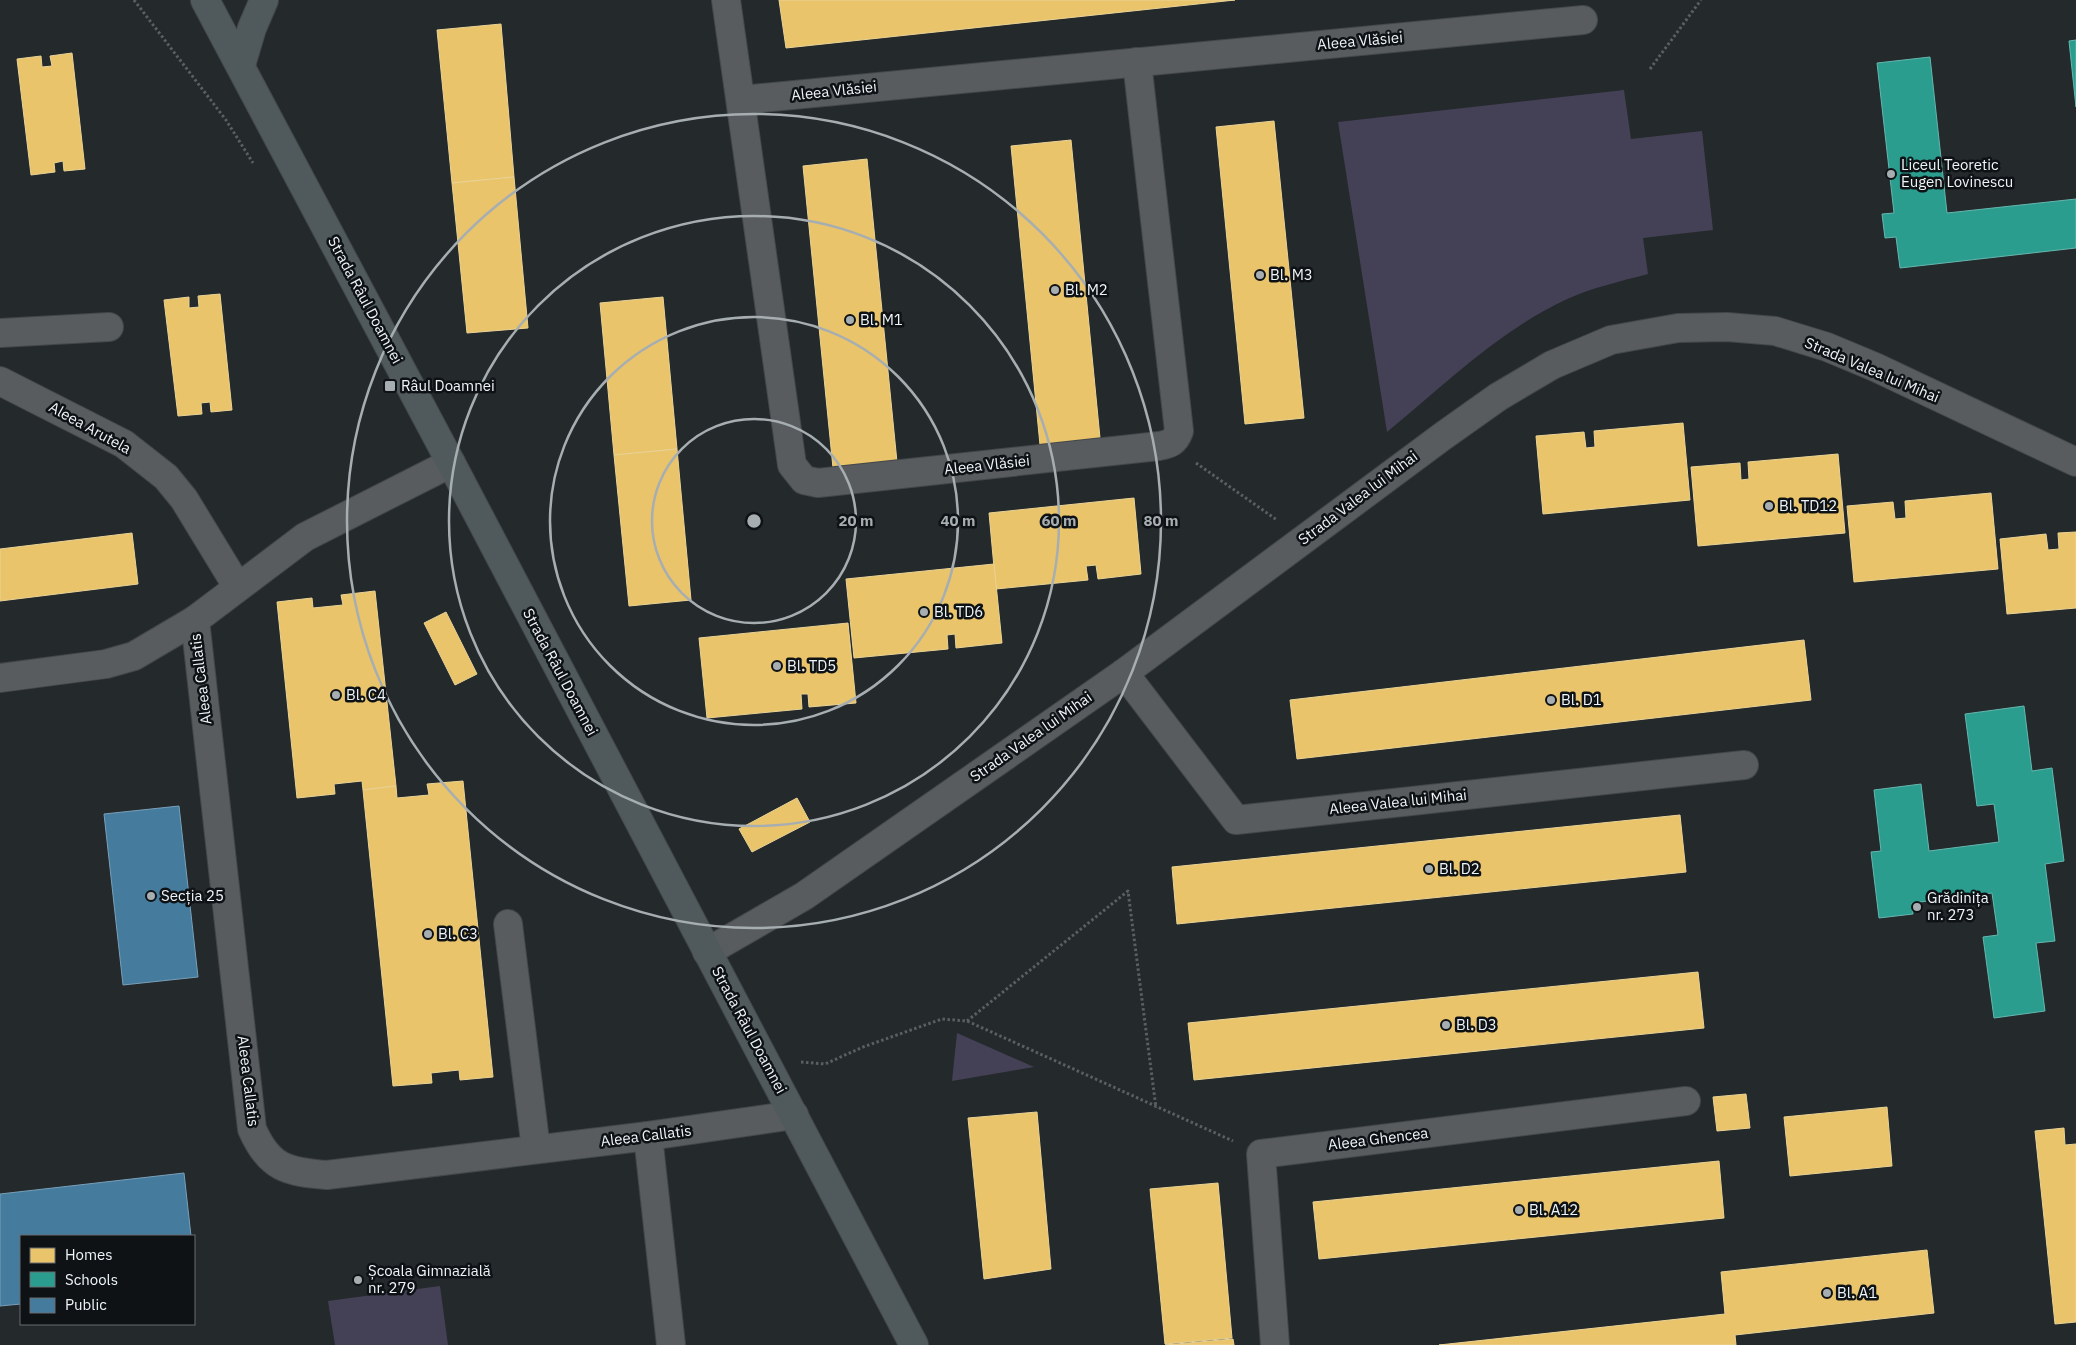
<svg xmlns="http://www.w3.org/2000/svg" width="2076" height="1345" viewBox="0 0 2076 1345" font-family="'IBM Plex Sans',sans-serif">
<rect width="100%" height="100%" fill="#24292c"/>
<!-- green -->
<g fill="#444156">
<path d="M1624,90L1631,139L1702,131L1713,230L1643,238L1648,274C1621,281 1591,288 1565,300C1499,331 1443,386 1387,432L1338,122Z"/>
<path d="M957,1033L1034,1067L952,1081Z"/>
<path d="M440,1286L448,1345H335L328,1301Z"/>
</g>
<!-- homes -->
<g fill="#e9c46a" stroke="#ead395">
<path d="M779,0H1235L786,48Z"/>
<path d="M501,24L514,177L452,183L437,30Z"/>
<path d="M72,53L85,169L64,171L63,161L54,163L55,172L31,175L17,59L41,56L42,67L52,66L50,56Z"/>
<path d="M1274,121L1304,418L1245,424L1216,127Z"/>
<path d="M1071,140L1100,438L1040,445L1011,146Z"/>
<path d="M867,159L897,462L833,468L803,166Z"/>
<path d="M514,177L528,328L467,333L452,183Z"/>
<path d="M220,294L232,410L211,412L210,402L201,403L202,414L178,416L164,300L189,297V308L199,307L198,296Z"/>
<path d="M663,297L677,449L614,455L600,303Z"/>
<path d="M1683,423L1690,500L1543,514L1536,436L1584,432L1586,448L1595,447L1594,431Z"/>
<path d="M677,449L691,600L629,606L614,455Z"/>
<path d="M1838,454L1845,533L1698,546L1691,467L1740,463L1741,480L1749,479L1748,462Z"/>
<path d="M1991,493L1998,569L1854,582L1847,506L1893,502L1895,519L1906,518L1905,501Z"/>
<path d="M1134,498L1141,574L1098,579L1096,565L1086,566L1088,580L996,589L989,513Z"/>
<path d="M2076,532V608L2007,614L2000,539L2046,534L2048,550L2059,549L2058,533Z"/>
<path d="M132,533L138,584L0,601V549Z"/>
<path d="M994,564L1002,643L956,648L955,634L947,635L948,649L854,658L846,579Z"/>
<path d="M375,591L396,786L363,790L362,781L334,784L335,794L297,798L277,602L312,598L313,608L343,605L341,595Z"/>
<path d="M446,612L477,674L455,685L424,623Z"/>
<path d="M848,623L856,703L809,707L808,694H801L802,709L707,718L699,638Z"/>
<path d="M1804,640L1811,700L1297,759L1290,700Z"/>
<path d="M463,781L493,1077L460,1080L459,1070L431,1073L432,1083L393,1086L363,790L396,786L397,798L429,795L427,784Z"/>
<path d="M797,798L810,822L752,852L739,829Z"/>
<path d="M1680,815L1686,872L1177,924L1172,867Z"/>
<path d="M1698,972L1704,1028L1194,1080L1188,1023Z"/>
<path d="M1746,1094L1750,1128L1717,1131L1713,1097Z"/>
<path d="M1887,1107L1892,1166L1790,1176L1784,1117Z"/>
<path d="M1037,1112L1051,1269L984,1279L968,1118Z"/>
<path d="M2064,1128L2065,1145L2076,1144V1322L2055,1324L2035,1131Z"/>
<path d="M1719,1161L1724,1218L1319,1259L1313,1202Z"/>
<path d="M1218,1183L1232,1338L1165,1344L1150,1189Z"/>
<path d="M1927,1250L1934,1313L1735,1335L1736,1345H1439L1725,1314L1721,1272Z"/>
<path d="M1233,1339L1234,1345H1165Z"/>
</g>
<!-- schools -->
<g fill="#2a9d8f" stroke="#65b7af">
<path d="M2076,40V107L2069,41Z"/>
<path d="M1930,57L1947,213L2076,199V248L1900,268L1896,237L1885,238L1882,214L1894,213L1877,63Z"/>
<path d="M2024,706L2032,771L2052,768L2064,861L2045,864L2055,941L2036,943L2045,1011L1994,1018L1983,937L1998,935L1992,893L1912,903L1913,914L1879,918L1871,852L1881,851L1874,790L1921,784L1929,851L1999,842L1994,804L1977,806L1965,714Z"/>
</g>
<!-- public -->
<g fill="#457b9d" stroke="#78a0b9">
<path d="M179,806L198,977L123,985L104,814Z"/>
<path d="M184,1173L191,1236H21V1304L0,1306V1194Z"/>
</g>
<g fill="none" stroke-linecap="round" stroke-linejoin="round">
<defs>
<g id="minor">
<path d="M726,0L792,465L804,480L818,483L1159,446C1170,444 1175,442 1179,431L1137,62"/>
<path d="M741,100L1583,20"/>
<path d="M0,333L109,327"/>
<path d="M0,381L124,444L166,477L184,499L237,586"/>
<path d="M195,620L252,1129C269,1168 287,1172 327,1175L648,1136L794,1115"/>
<path d="M1124,673L1236,820L1744,765"/>
<path d="M0,678L106,664L134,656L195,620L305,537L451,463"/>
<path d="M508,924L536,1149"/>
<path d="M707,952L804,896L1124,673L1443,436L1498,397L1552,365L1611,340L1678,328L1727,327L1775,331L1827,347L1875,367L2076,462"/>
<path d="M648,1136L671,1345"/>
<path d="M1275,1345L1261,1154L1686,1101"/>
</g>
<g id="major">
<path d="M205,0L451,463L914,1345"/>
<path d="M241,65L252,28L264,0"/>
</g>
</defs>
<!-- minor casing -->
<use href="#minor" stroke="#43474a" stroke-width="30"/>
<!-- major casing -->
<use href="#major" stroke="#43474a" stroke-width="30"/>
<!-- path -->
<g stroke="#5b5f62" stroke-width="3" stroke-dasharray="2.5 2.5" stroke-linecap="butt">
<path d="M134,0L226,120L253,163"/>
<path d="M1650,69L1701,0"/>
<path d="M1196,463L1277,520"/>
<path d="M967,1021L1128,891L1156,1108"/>
<path d="M801,1062L825,1064L863,1047L942,1019L967,1021L1233,1141"/>
</g>
<!-- minor -->
<use href="#minor" stroke="#585c5e" stroke-width="28"/>
<!-- major -->
<use href="#major" stroke="#505a5d" stroke-width="28"/>
</g>
<!-- distance rings -->
<g fill="none" stroke="#a7aeb1" stroke-width="2.5">
<circle cx="754" cy="521" r="102"/>
<circle cx="754" cy="521" r="204"/>
<circle cx="754" cy="521" r="305"/>
<circle cx="754" cy="521" r="407"/>
</g>
<!-- markers -->
<g fill="#a7aeb1" stroke="#0e1215" stroke-width="2">
<circle cx="1891" cy="174" r="5"/>
<circle cx="1260" cy="275" r="5"/>
<circle cx="1055" cy="290" r="5"/>
<circle cx="850" cy="320" r="5"/>
<rect x="384" y="380" width="12" height="12" rx="2.5"/>
<circle cx="1769" cy="506" r="5"/>
<circle cx="924" cy="612" r="5"/>
<circle cx="777" cy="666" r="5"/>
<circle cx="336" cy="695" r="5"/>
<circle cx="1551" cy="700" r="5"/>
<circle cx="1429" cy="869" r="5"/>
<circle cx="151" cy="896" r="5"/>
<circle cx="1917" cy="907" r="5"/>
<circle cx="428" cy="934" r="5"/>
<circle cx="1446" cy="1025" r="5"/>
<circle cx="1519" cy="1210" r="5"/>
<circle cx="358" cy="1280" r="5"/>
<circle cx="1827" cy="1293" r="5"/>
</g>
<g text-anchor="middle" stroke-width="5" stroke-linejoin="round" paint-order="stroke">
<!-- street labels -->
<g font-size="15" fill="#eef5f9" stroke="#0e1215">
<text transform="translate(1360 41) rotate(-5)" y="5">Aleea Vlăsiei</text>
<text transform="translate(834 91) rotate(-6)" y="5">Aleea Vlăsiei</text>
<text transform="translate(365 300) rotate(62)" y="5">Strada Râul Doamnei</text>
<text transform="translate(1872 370) rotate(23)" y="5">Strada Valea lui Mihai</text>
<text transform="translate(90 428) rotate(29)" y="5">Aleea Arutela</text>
<text transform="translate(987 465) rotate(-6)" y="5">Aleea Vlăsiei</text>
<text transform="translate(1358 498) rotate(-37)" y="5">Strada Valea lui Mihai</text>
<text transform="translate(560 672) rotate(62)" y="5">Strada Râul Doamnei</text>
<text transform="translate(201 679) rotate(-97)" y="5">Aleea Callatis</text>
<text transform="translate(1031 737) rotate(-35)" y="5">Strada Valea lui Mihai</text>
<text transform="translate(1398 802) rotate(-6)" y="5">Aleea Valea lui Mihai</text>
<text transform="translate(749 1030) rotate(62)" y="5">Strada Râul Doamnei</text>
<text transform="translate(248 1081) rotate(83)" y="5">Aleea Callatis</text>
<text transform="translate(646 1136) rotate(-7)" y="5">Aleea Callatis</text>
<text transform="translate(1378 1139) rotate(-7)" y="5">Aleea Ghencea</text>
</g>
<!-- poi labels -->
<g font-size="15" fill="#eef5f9" stroke="#0e1215" text-anchor="start">
<text x="1901" y="170">Liceul Teoretic<tspan x="1901" dy="17">Eugen Lovinescu</tspan></text>
<text x="1270" y="280">Bl. M3</text>
<text x="1065" y="295">Bl. M2</text>
<text x="860" y="325">Bl. M1</text>
<text x="401" y="391">Râul Doamnei</text>
<text x="1779" y="511">Bl. TD12</text>
<text x="934" y="617">Bl. TD6</text>
<text x="787" y="671">Bl. TD5</text>
<text x="346" y="700">Bl. C4</text>
<text x="1561" y="705">Bl. D1</text>
<text x="1439" y="874">Bl. D2</text>
<text x="161" y="901">Secția 25</text>
<text x="1927" y="903">Grădinița<tspan x="1927" dy="17">nr. 273</tspan></text>
<text x="438" y="939">Bl. C3</text>
<text x="1456" y="1030">Bl. D3</text>
<text x="1529" y="1215">Bl. A12</text>
<text x="368" y="1276">Școala Gimnazială<tspan x="368" dy="17">nr. 279</tspan></text>
<text x="1837" y="1298">Bl. A1</text>
</g>
</g>
<circle cx="754" cy="521" r="8" fill="#a7aeb1" stroke="#0e1215" stroke-width="2.5"/>
<g font-size="15" text-anchor="middle" font-weight="bold" fill="#a7aeb1" stroke="#0e1215" stroke-width="5" stroke-linejoin="round" paint-order="stroke">
<text x="856" y="526">20 m</text>
<text x="958" y="526">40 m</text>
<text x="1059" y="526">60 m</text>
<text x="1161" y="526">80 m</text>
</g>
<!-- legend -->
<rect x="20" y="1235" width="175" height="90" fill="#0e1215" stroke="#686d70"/>
<rect x="30" y="1248" width="25" height="15" fill="#e9c46a" stroke="#686d70"/>
<text x="65" y="1260" font-size="15" fill="#eef5f9">Homes</text>
<rect x="30" y="1272" width="25" height="15" fill="#2a9d8f" stroke="#686d70"/>
<text x="65" y="1285" font-size="15" fill="#eef5f9">Schools</text>
<rect x="30" y="1298" width="25" height="15" fill="#457b9d" stroke="#686d70"/>
<text x="65" y="1310" font-size="15" fill="#eef5f9">Public</text>
</svg>
